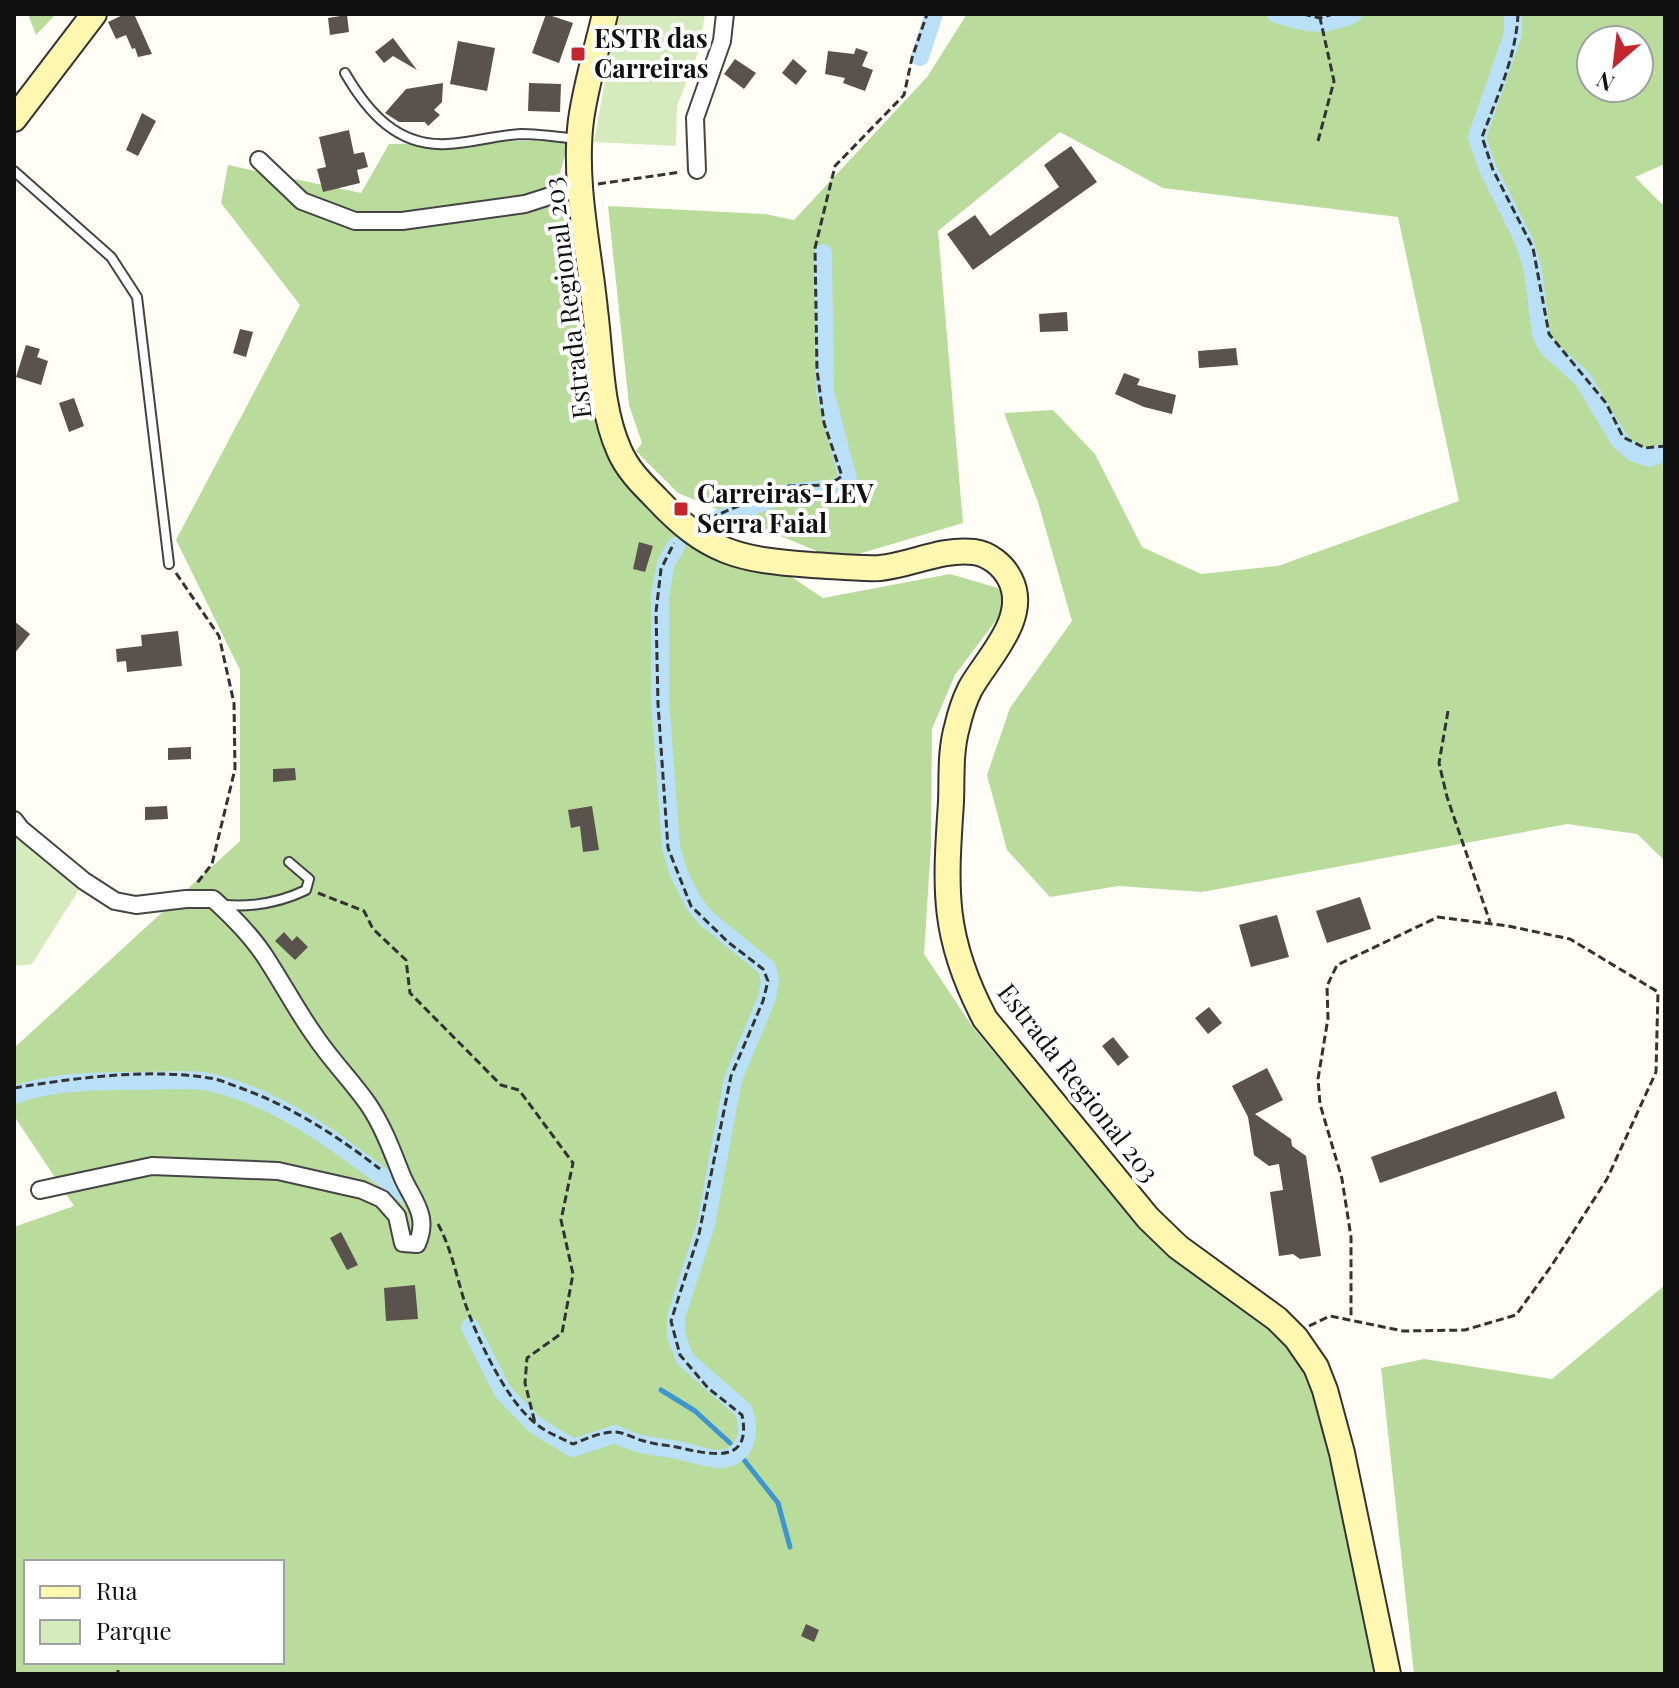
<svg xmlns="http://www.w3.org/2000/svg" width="1679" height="1688" viewBox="0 0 1679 1688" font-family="'Playfair Display',serif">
<rect width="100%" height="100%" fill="#fffdf5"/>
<!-- green -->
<g fill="#d5ebbd">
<path d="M617,14H705L699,50L677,106L676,146L594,142Z"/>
<path d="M14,830L80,888L32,964L14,966Z"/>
</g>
<!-- forest -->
<g fill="#b9dc9c" fill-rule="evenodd">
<path d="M28,14H56L36,35Z"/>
<path d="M967,14H1665V164L1635,177L1665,207V861L1637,834L1567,824L1202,892L1119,886L1050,897L1007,850L987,775L1010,708L1072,621L1038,502L1004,413L1053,410L1095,454L1142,547L1201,574L1278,566L1459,501L1398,217L1163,188L1060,132L938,231L963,523L838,560L678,493L636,451L642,443L629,405L608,206L765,214L794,220L927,77ZM1591,40H1639V88H1591Z"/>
<path d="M569,140L560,173L565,233L607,455L690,534L769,562L823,598L950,574L998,588L1005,599L1000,615L955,675L932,729L931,845L924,954L972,1026L1138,1227L1280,1332L1309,1376L1357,1573L1376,1674H14V1227L74,1206L14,1116V1048L240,841V670L176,540L300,305L221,203L228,165L361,193L389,144ZM26,1562H282V1662H26Z"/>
<path d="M1665,1285V1674H1414L1381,1368L1424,1359L1552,1379Z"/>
</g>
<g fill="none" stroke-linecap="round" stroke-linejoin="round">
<!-- stream -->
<g stroke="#3f96cf" stroke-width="5">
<path d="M661,1390L695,1411L730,1443"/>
<path d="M744,1460L778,1503L790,1547"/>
</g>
<!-- canal -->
<g stroke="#b9e0f7" stroke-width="18">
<path d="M1276,14C1306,23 1323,28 1353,14"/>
<path d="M1513,14V34L1477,137L1487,167L1524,241L1533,270L1541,334L1548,348L1582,378L1620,441L1634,453L1649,458L1665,452"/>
<path d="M920,57L934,14"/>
<path d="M713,521L787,493L837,488L848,479L825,392L823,253"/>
<path d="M14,1095C51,1082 90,1081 129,1081C154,1082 184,1077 209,1082C285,1099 348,1151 409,1197"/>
<path d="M470,1327L503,1392L535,1425L573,1448L615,1434C642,1447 650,1445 677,1450C690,1452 707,1460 721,1459C748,1457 751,1429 743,1410L685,1359L676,1335V1317L706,1224L733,1079L767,998L770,980L767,968L707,919L694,904L679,874L671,847L660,700V596L666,563L676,546"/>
</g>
</g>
<!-- building -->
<g fill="#5a524d">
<path d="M125,14H134L152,54L138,57L135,48L132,49L126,35L116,39L108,22Z"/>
<path d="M546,14L573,23L559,63L532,53Z"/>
<path d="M347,15L349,32L330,35L328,18Z"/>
<path d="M393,38L417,70L393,56L384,63L375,52Z"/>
<path d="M458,41L495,48L487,91L450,84Z"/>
<path d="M856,48L868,52L862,66L873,70L865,91L843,83L845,78L825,74L828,51L854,54Z"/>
<path d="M735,59L756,73L744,89L724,74Z"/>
<path d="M793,59L807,71L796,85L782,73Z"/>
<path d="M443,83L442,102L434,110L440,115L428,126L425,122H399L385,113L406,89Z"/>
<path d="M529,83L561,84L560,112L528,111Z"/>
<path d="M142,113L156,121L138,156L126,150Z"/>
<path d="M349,130L354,154L364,152L368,167L357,170L360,183L323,192L317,169L326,167L319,137Z"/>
<path d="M1071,146L1097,182L973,270L947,234L975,215L990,236L1059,187L1044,165Z"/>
<path d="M1067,312L1068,331L1040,332L1039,314Z"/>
<path d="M240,329L253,332L246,357L233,353Z"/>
<path d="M26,345L40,349L37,357L48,361L41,385L16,377Z"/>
<path d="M1236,348L1238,365L1199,368L1198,351Z"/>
<path d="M1124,373L1140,379L1137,385L1176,395L1172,414L1144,407L1115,394Z"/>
<path d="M74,398L84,426L69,432L59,403Z"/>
<path d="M639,542L653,546L645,572L633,569Z"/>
<path d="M14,621L30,634L14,654Z"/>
<path d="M178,631L182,666L127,672L126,661L117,662L116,649L142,646L141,635Z"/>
<path d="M191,747V759L168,760V748Z"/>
<path d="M295,768L296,780L273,782V769Z"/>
<path d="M167,806L168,819L145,820V807Z"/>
<path d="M592,806L599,850L583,852L580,826L571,828L568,810Z"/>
<path d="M1360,897L1371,929L1327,943L1316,911Z"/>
<path d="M1277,915L1289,957L1251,967L1239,925Z"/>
<path d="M284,932L292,941L297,936L308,947L295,960L275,941Z"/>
<path d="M1209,1007L1222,1023L1208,1034L1195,1018Z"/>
<path d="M1113,1037L1129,1057L1118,1066L1102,1046Z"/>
<path d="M1267,1068L1283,1100L1255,1114L1291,1139L1292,1146L1306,1156L1321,1256L1300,1259L1293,1254L1279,1256L1270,1192L1283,1190L1279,1164L1269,1166L1254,1155L1248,1117L1232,1086Z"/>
<path d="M1556,1091L1565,1118L1380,1183L1371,1157Z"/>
<path d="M341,1232L358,1265L347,1270L330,1238Z"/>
<path d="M415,1285L418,1319L386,1321L384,1288Z"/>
<path d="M806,1624L819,1630L814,1642L801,1636Z"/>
</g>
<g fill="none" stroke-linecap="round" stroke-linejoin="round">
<defs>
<g id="service">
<path d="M345,73C367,111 397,147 447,144C472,143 496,135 521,134C540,134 559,137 577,139"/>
<path d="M14,171L111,257L137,297L169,564"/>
<path d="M225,905C252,907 281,902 306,890L309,879L289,862"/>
</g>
<g id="minor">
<path d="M259,160L302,201L355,221H402L525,204L581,186"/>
<path d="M697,170L695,118L722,41L725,14"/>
<path d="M14,820L21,829L84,881L115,901L136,905L186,899H213C233,917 252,936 266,958C283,984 297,1011 315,1036C331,1060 351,1080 368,1104C383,1126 392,1151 402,1176C412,1200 430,1215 417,1244L403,1243L397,1216L382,1199L362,1190L278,1171L152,1166L40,1190"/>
</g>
<g id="secondary">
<path d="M605,14C597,49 586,84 581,120C573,182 589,249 595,310C601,356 600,407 619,450C627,469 641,483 656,498C707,553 739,560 812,565C834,566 858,569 880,568C911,565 942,548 974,552C989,554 1003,565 1010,579C1030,618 987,658 970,689C964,701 960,714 957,727C950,752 952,777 951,802C945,891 942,937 985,1019L1148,1218L1178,1247L1277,1319L1296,1338L1316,1367L1325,1390L1342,1453L1388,1674"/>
<path d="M14,119L94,14"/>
</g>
</defs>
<!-- service casing -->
<use href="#service" stroke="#444" stroke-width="12"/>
<!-- minor casing -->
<use href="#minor" stroke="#444" stroke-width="20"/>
<!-- secondary casing -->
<use href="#secondary" stroke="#333" stroke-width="28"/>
<!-- path -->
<g stroke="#333" stroke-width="3" stroke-dasharray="8 4" stroke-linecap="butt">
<path d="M1303,14L1320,18L1333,14"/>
<path d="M1518,14C1516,57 1497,97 1482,137L1493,170L1533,248L1549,334L1606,403L1623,437L1645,448L1665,446"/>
<path d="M1318,141L1334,81L1320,18"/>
<path d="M598,184L681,172"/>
<path d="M710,518L786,486L829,485L842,476L824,423L817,370L815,248L835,166L904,95L912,58L927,14"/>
<path d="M176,573L219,636L234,703L235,769L212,864L197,883"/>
<path d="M1448,711L1439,763L1447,797L1490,922"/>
<path d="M318,893L364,911L373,929L406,960L410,993L501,1085L519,1090L573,1163L561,1220L573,1274L562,1333L527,1358L525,1383L535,1423"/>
<path d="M14,1088C75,1078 148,1068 209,1078C219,1079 229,1084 238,1087C291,1106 336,1135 380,1169"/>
<path d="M438,1224C451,1248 456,1274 464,1300C476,1336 505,1399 535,1423C545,1432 561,1438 573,1444C586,1439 600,1432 615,1432C624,1432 635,1439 644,1441C656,1445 669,1445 681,1448C713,1455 752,1464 742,1415L708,1388L680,1355L671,1321L699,1234L731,1076L763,1001L768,981L763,969L728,942L691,906L668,848L658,704L656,612L661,569L674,543"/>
<path d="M1309,1326L1330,1316L1403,1331L1465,1330L1516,1315L1552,1265L1607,1179L1656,1072L1658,992L1570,939L1508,926L1438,917L1337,965L1327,986L1328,1018L1318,1079L1320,1104L1342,1179L1351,1237V1319"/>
<path d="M118,1670V1674"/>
</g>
<!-- service -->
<use href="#service" stroke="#fff" stroke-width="8"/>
<!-- minor -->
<use href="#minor" stroke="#fff" stroke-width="16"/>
<!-- secondary -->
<use href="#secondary" stroke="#fff6b0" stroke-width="24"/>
</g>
<!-- markers -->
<g fill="#c4262e" stroke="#fff" stroke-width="3">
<rect x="570" y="46" width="16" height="16" rx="4"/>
<rect x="673" y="501" width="16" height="16" rx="4"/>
</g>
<g text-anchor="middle" stroke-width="8" stroke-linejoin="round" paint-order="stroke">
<!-- poi labels -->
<g font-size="26" font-weight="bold" fill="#111" stroke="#fff" text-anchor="start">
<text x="594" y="48">ESTR das<tspan x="594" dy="30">Carreiras</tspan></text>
<text x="697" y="503">Carreiras-LEV<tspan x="697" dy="30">Serra Faial</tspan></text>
</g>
<!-- street labels -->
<g font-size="26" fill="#111" stroke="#fff">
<text transform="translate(568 298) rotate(-97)" y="9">Estrada Regional 203</text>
<text transform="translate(1078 1083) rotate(52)" y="9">Estrada Regional 203</text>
</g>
</g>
<!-- border -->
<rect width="1679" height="1688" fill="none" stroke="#111111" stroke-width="32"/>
<!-- legend -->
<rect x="24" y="1560" width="260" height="104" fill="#ffffff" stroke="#a0a0a0" stroke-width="2"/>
<rect x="40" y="1586" width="40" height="12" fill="#fff6b0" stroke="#a0a0a0" stroke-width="2"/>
<text x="96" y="1600" font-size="24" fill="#111111">Rua</text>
<rect x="40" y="1620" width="40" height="24" fill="#d5ebbd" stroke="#a0a0a0" stroke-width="2"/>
<text x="96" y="1640" font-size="24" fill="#111111">Parque</text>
<!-- north arrow -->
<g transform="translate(1615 64) rotate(208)"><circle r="38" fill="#ffffff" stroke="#a0a0a0" stroke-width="2"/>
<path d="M0-6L14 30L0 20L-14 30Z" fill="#c4262e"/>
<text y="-12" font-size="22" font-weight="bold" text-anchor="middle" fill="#111111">N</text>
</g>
</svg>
